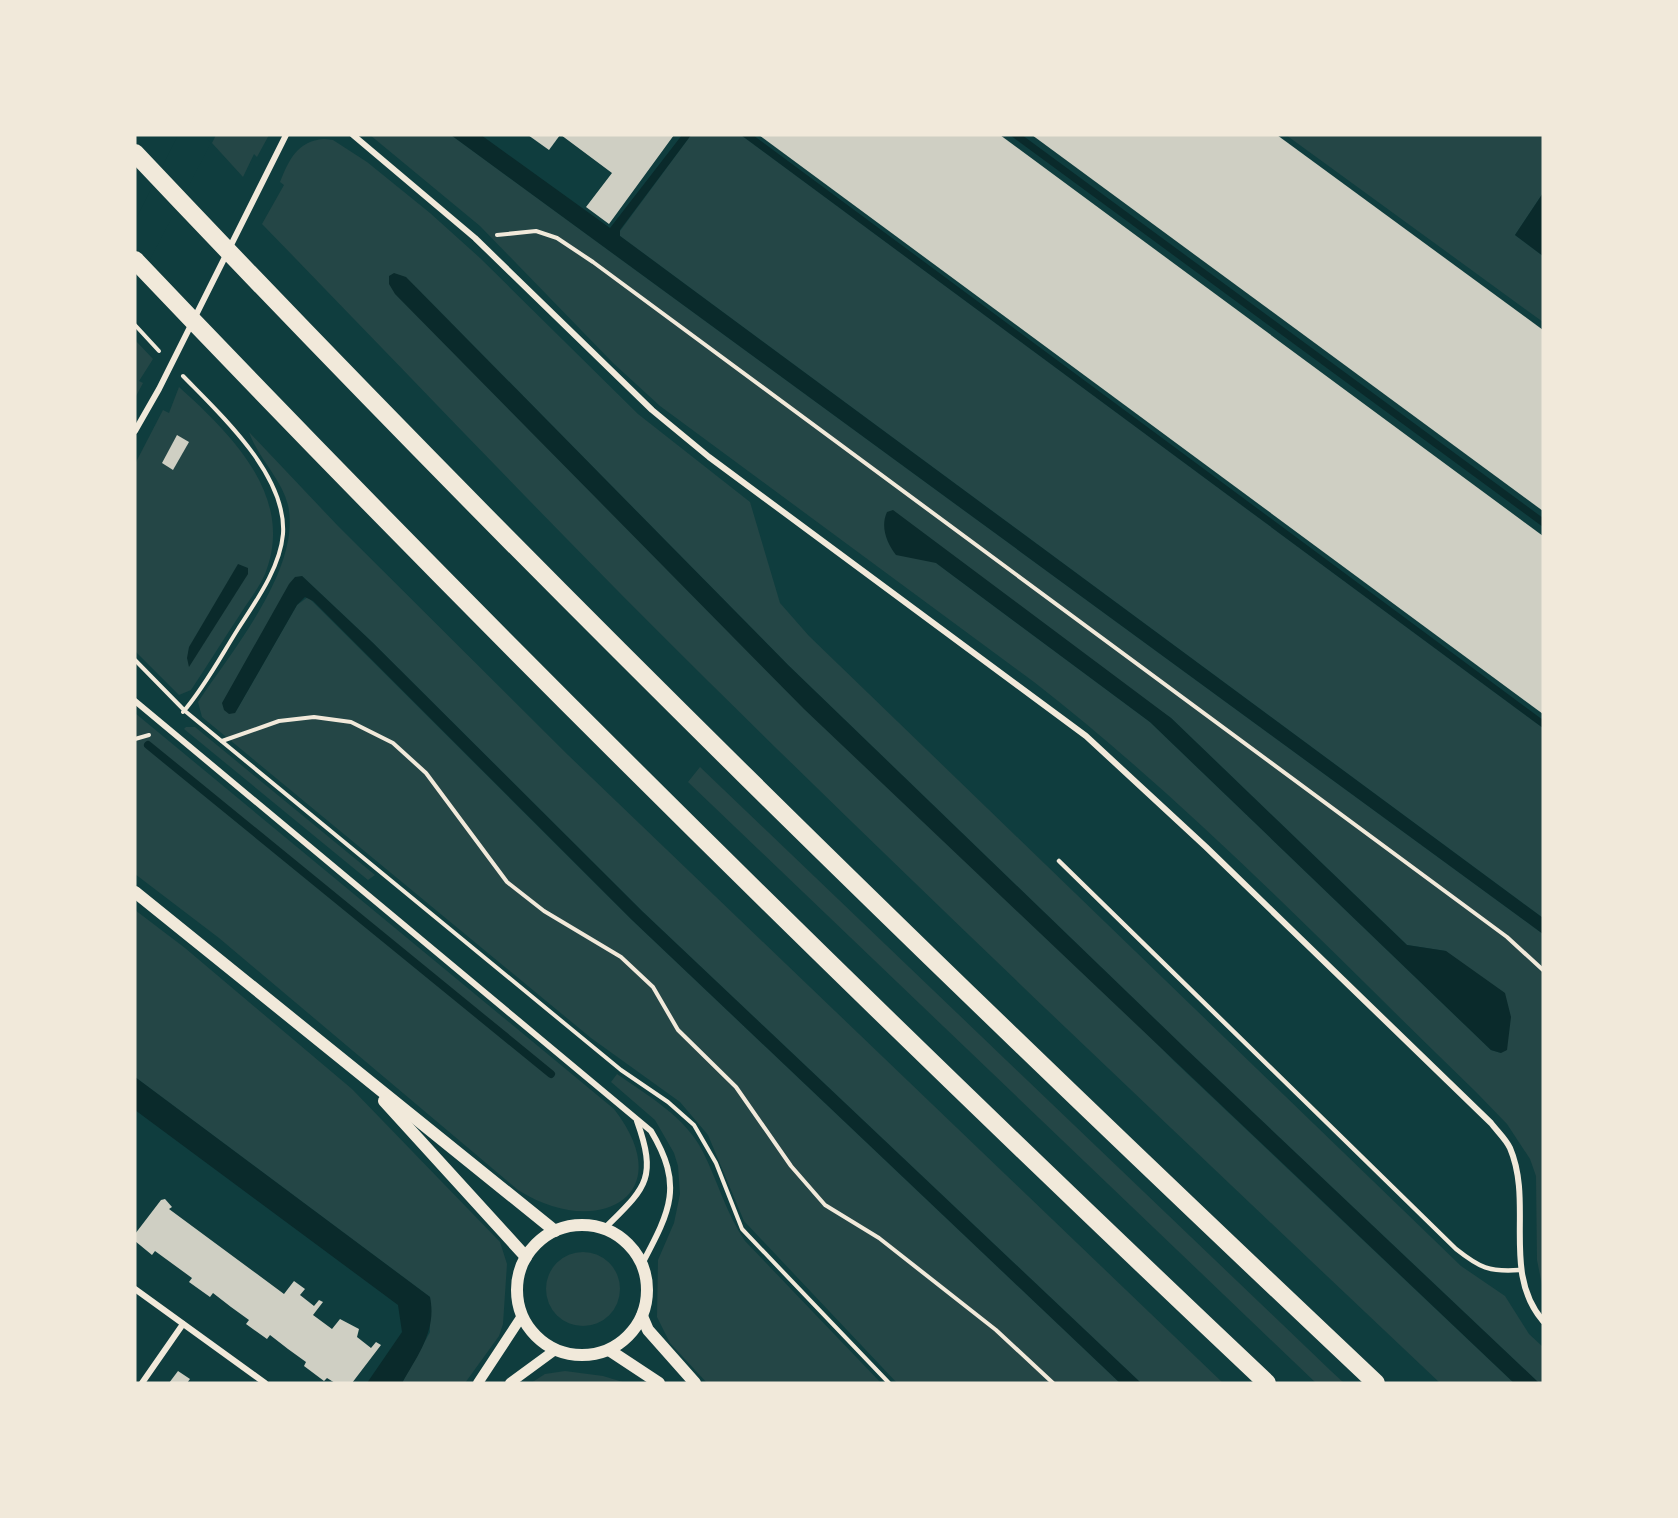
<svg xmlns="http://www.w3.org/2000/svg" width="1678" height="1518" viewBox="0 0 1678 1518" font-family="'Exo 2',sans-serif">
<rect width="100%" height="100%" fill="#0f3d3e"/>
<!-- green -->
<g fill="#244646" fill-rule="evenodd">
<path d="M216,135H269L257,157L254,154L243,177L212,143Z"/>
<path d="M370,135H451L1543,934V1290L1537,1260L1536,1176L1530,1159L1507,1124L1476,1092C1331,952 1193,806 1034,682L660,406L613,363L480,226ZM936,563L1171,718L1407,945L1446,951L1501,1053L1491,1050L1150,722Z"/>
<path d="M691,135H741L1543,728V918L620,236V231Z"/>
<path d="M1286,135H1543V193L1515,235L1543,256V322Z"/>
<path d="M324,139L333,140L367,162L430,213L480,258L638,414L750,502L780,603L809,636L1461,1266L1505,1296L1529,1334L1543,1347V1383H1539L1186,1049L788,665L406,277L1174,1061L1514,1383H1440C1195,1151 949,919 709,682C557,532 411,377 262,224L284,185L280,182C289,160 297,141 324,139Z"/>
<path d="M135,340L153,359L139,381L143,383L135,398Z"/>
<path d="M179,387C231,434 296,497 265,574C259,588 249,600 241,613C224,639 208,664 191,690L179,695L135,651V464L163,410L169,413Z"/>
<path d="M249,432L338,526L568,755L1223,1383H1141L643,912L372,642L302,576L235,713L297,605L308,597L631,919L1120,1383H897L744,1221L708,1135L680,1102L591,1038L202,717L198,702C231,652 302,568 288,505C281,478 258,458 249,432Z"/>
<path d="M135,713L614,1109C682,1197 596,1240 518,1190L219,938L135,874Z"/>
<path d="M186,727H195L375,875L368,880L184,729Z"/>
<path d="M700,767L1331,1371L1344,1383H1316L688,782Z"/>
<path d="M135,910L185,948L352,1089L500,1242L507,1264L503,1324L499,1336L465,1383H402L430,1332V1297L135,1077Z"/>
<path d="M617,1074C648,1096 686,1117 703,1152C718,1182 726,1213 745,1241L881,1383H707L670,1343L657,1317L658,1260L674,1223L680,1194L678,1166L674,1153L655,1120L611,1082Z"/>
<circle cx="583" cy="1289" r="37"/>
<path d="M565,1371L603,1376L626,1383H531L545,1374Z"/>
</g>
<!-- water -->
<g fill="#0a2a2b">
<path d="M451,135H481L610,228L682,135H691L620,230V236L1543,918V934Z"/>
<path d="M741,135H753L1543,720V728Z"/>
<path d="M1010,135H1022L1543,518V527Z"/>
<path d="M1543,193V256L1515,235Z"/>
<path d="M394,273L406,277L788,665L1186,1049L1539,1383H1514L804,709L395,294L389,284V276Z"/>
<path d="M893,510L1171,718L1407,945L1446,951L1505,993L1511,1017L1507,1050L1501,1053L1491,1050L1150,722L936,563L896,555C887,543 880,527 887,512Z"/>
<path d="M238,564L248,568V574L189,667L187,658L189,647Z"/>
<path d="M302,576L372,642L643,912L1141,1383H1120L631,919L313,601L305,597L297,605L235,713L229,714L224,710L222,703L289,584L295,577Z"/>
<path d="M135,1077L430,1297C437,1330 418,1355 402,1383H367L402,1332L398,1305L135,1110Z"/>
</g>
<!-- pier -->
<path fill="#0f3d3e" d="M178,135H203L211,143L135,288V221Z"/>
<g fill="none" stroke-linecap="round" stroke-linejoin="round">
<!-- stream -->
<path stroke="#0a2a2b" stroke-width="8" d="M148,745L551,1074"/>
</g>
<!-- building -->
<g fill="#cfcfc3">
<path d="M528,135H560L549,150Z"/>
<path d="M561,135H674L609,224L586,207L612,173Z"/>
<path d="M759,135H1000L1543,536V714Z"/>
<path d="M1032,135H1277L1543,330V511Z"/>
<path d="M177,435L189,442L173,470L162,463Z"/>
<path d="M165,1199L172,1207L169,1209L284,1294L294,1281L305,1289L300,1295L314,1306L319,1300L323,1302L313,1315L332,1329L340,1319L359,1329L357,1337L371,1348L376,1342L381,1345L352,1383H335L327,1378L324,1381L304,1366L306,1362L288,1349L270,1335L267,1339L246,1324L249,1320L231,1307L213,1293L210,1297L189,1282L192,1278L155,1251L152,1255L135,1241V1234L161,1200Z"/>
<path d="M178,1371L190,1379L187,1383H169Z"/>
</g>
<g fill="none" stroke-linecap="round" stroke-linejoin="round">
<!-- path -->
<g stroke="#f1e9da" stroke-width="4">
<path d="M497,235L536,231L557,238L593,262L1507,937L1543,970"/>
<path d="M135,325L159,351"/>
<path d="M135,660L185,711L621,1070L668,1102L694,1125L716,1163L742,1229L889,1383"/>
<path d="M183,712C204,688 221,656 238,629C256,601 280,568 283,534C287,475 220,414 183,376"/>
<path d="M135,739L149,735"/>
<path d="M222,741L279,721L314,717L351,722L393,743L426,773L507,882L544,911L621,957L653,987L678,1030L736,1087L791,1166L825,1205L879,1238L996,1330L1053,1383"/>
</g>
<!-- service -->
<path stroke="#f1e9da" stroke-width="4.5" d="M1059,861L1456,1249C1480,1268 1489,1272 1519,1270"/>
<!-- minor -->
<g stroke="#f1e9da" stroke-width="6">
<path d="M353,135L475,238L652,410L709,457L1086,736L1206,847L1491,1123C1497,1131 1506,1139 1510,1148C1534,1204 1501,1272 1543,1321"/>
<path d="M135,431L159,389L286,135"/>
<path d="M135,701L651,1131C684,1186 670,1211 642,1264"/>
<path d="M604,1229C645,1188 658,1180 637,1121"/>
<path d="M135,1289L265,1383"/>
<path d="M142,1383L183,1324"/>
</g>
<!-- tertiary -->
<g stroke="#f1e9da" stroke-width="10">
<path d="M478,1383L522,1316"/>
<path d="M510,1383L555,1350"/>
</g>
<!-- secondary -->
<g stroke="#f1e9da" stroke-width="12">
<path d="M135,892L555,1231"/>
<path d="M384,1101L526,1257"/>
<circle cx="582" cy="1290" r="65"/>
<path d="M642,1316L648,1330L695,1383"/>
<path d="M609,1350L659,1383"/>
</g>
<!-- motorway -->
<g stroke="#f1e9da" stroke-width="18">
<path d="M135,153C535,577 952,983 1376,1383"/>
<path d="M135,260C501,645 881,1018 1267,1383"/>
</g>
</g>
<!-- border -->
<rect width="1678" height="1518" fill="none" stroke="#f1e9da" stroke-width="273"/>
</svg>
